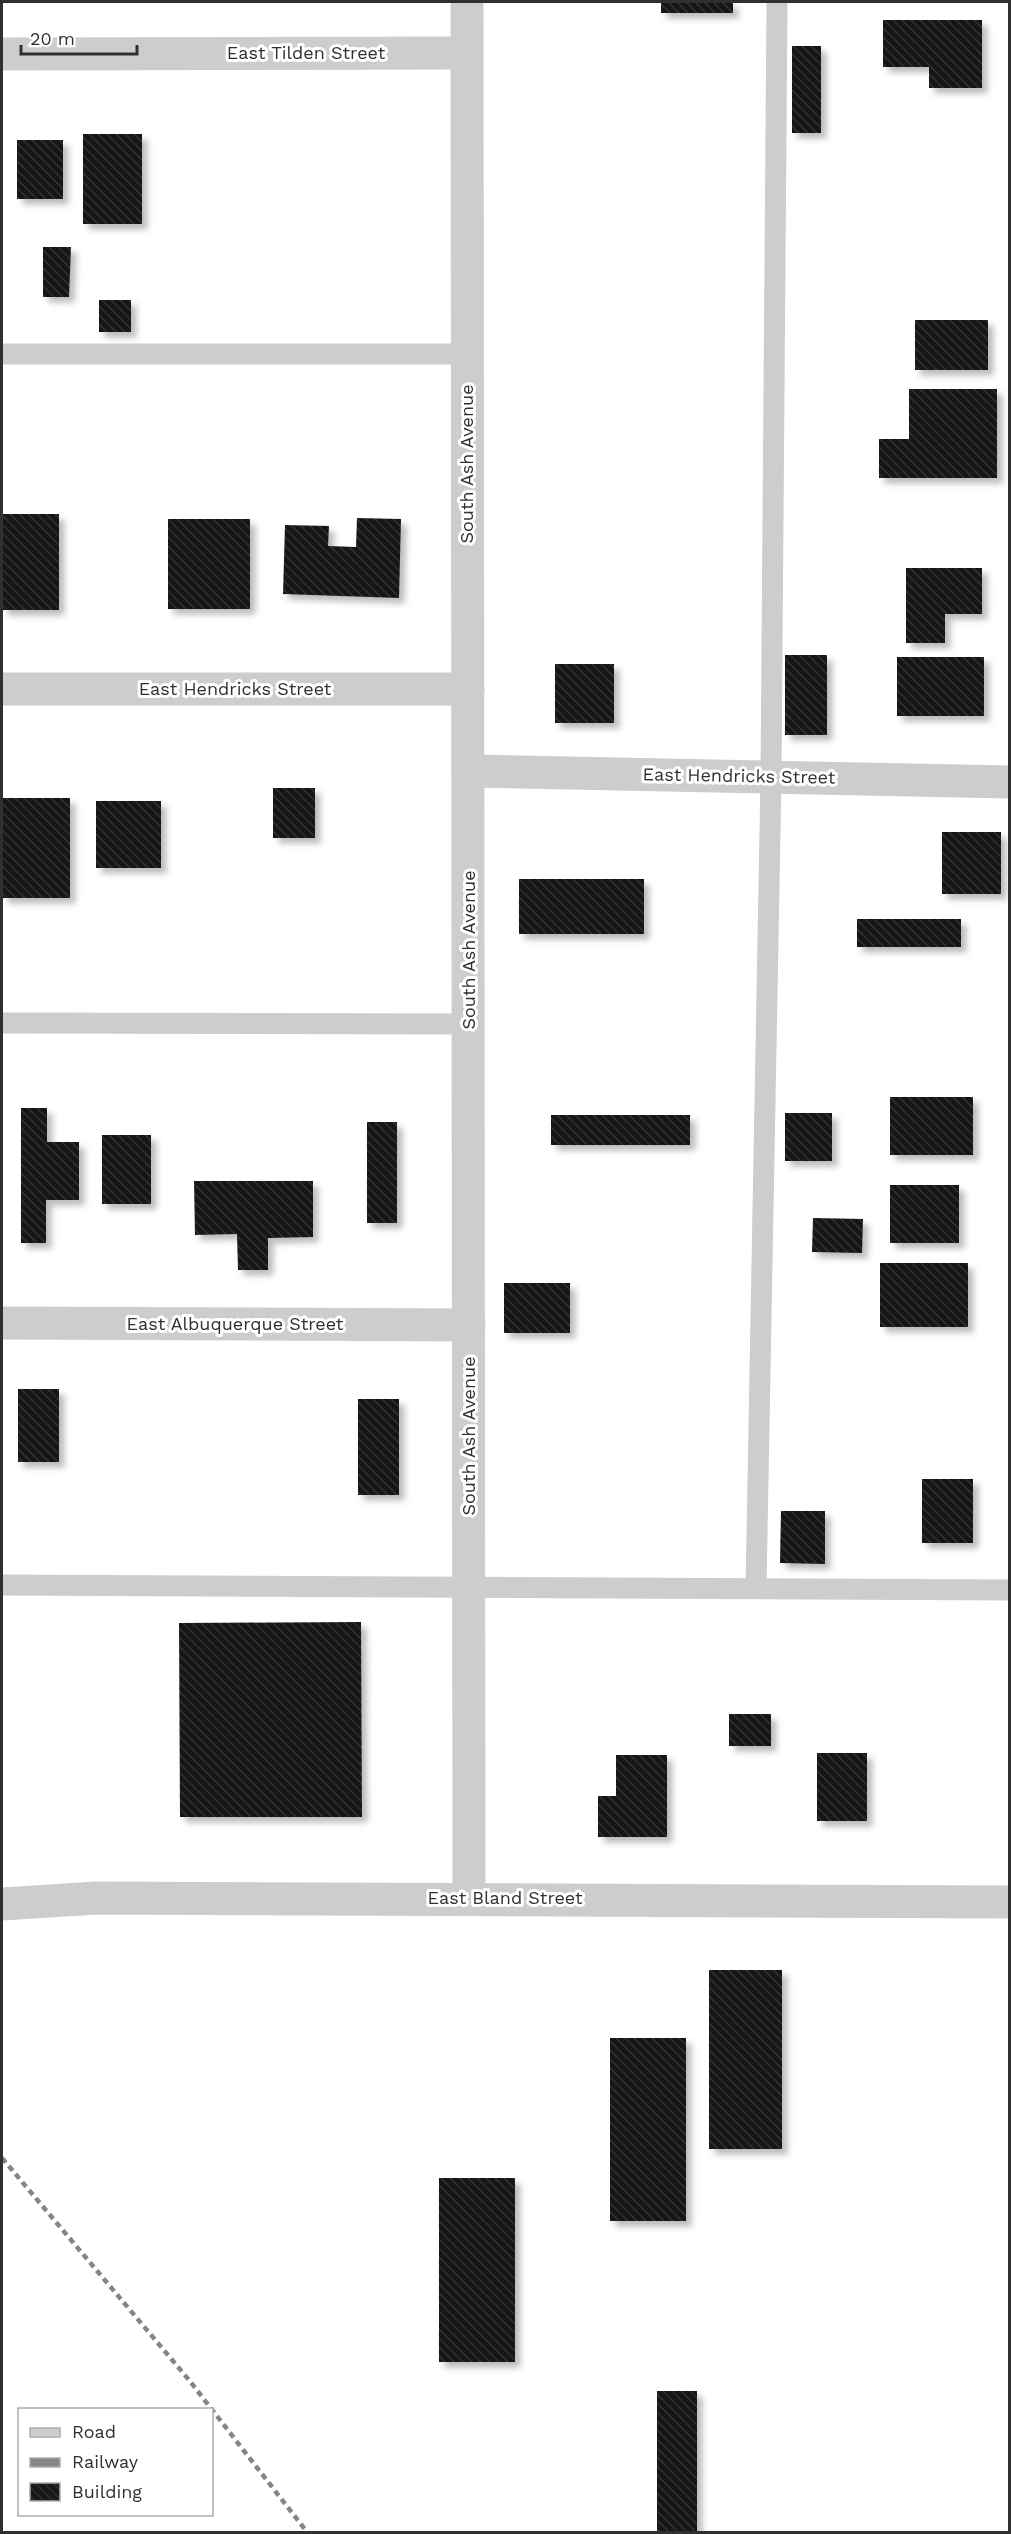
<svg xmlns="http://www.w3.org/2000/svg" width="1011" height="2534" viewBox="0 0 1011 2534" font-family="'Work Sans',sans-serif">
<defs>
<pattern id="building-back-hatch" width="6" height="6" patternUnits="userSpaceOnUse" patternTransform="scale(1.5)"><rect width="6" height="6" fill="#171717"/><path d="M-1 5l2 2M0 0l6 6M5-1l2 2" fill="none" stroke="#303030"/></pattern>
<filter id="shadow"><feDropShadow dx="5.5" dy="5.5" stdDeviation="3" flood-color="#0004"/></filter>
</defs>
<rect width="100%" height="100%" fill="#fff"/>
<!-- building -->
<g fill="url(#building-back-hatch)" filter="url(#shadow)">
<rect x="661" y="2" width="72" height="11"/>
<path d="M883,20H982V88H929V67H883Z"/>
<rect x="792" y="46" width="29" height="87"/>
<rect x="83" y="134" width="59" height="90"/>
<rect x="17" y="140" width="46" height="59"/>
<path d="M43,247H71L69,297H43Z"/>
<rect x="99" y="300" width="32" height="32"/>
<rect x="915" y="320" width="73" height="50"/>
<path d="M909,389H997V478H879V439H909Z"/>
<rect x="2" y="514" width="57" height="96"/>
<path d="M357,518L401,519L399,598L283,594L285,525L329,526L328,546L356,547Z"/>
<rect x="168" y="519" width="82" height="90"/>
<path d="M906,568H982V614H945V643H906Z"/>
<rect x="785" y="655" width="42" height="80"/>
<rect x="897" y="657" width="87" height="59"/>
<rect x="555" y="664" width="59" height="59"/>
<rect x="273" y="788" width="42" height="50"/>
<rect x="2" y="798" width="68" height="100"/>
<rect x="96" y="801" width="65" height="67"/>
<rect x="942" y="832" width="59" height="62"/>
<rect x="519" y="879" width="125" height="55"/>
<rect x="857" y="919" width="104" height="28"/>
<rect x="890" y="1097" width="83" height="58"/>
<path d="M21,1108H47V1142H79V1200H46V1243H21Z"/>
<rect x="785" y="1113" width="47" height="48"/>
<rect x="551" y="1115" width="139" height="30"/>
<rect x="367" y="1122" width="30" height="101"/>
<rect x="102" y="1135" width="49" height="69"/>
<path d="M194,1181H313V1237L268,1238V1270H238L237,1234L195,1235Z"/>
<rect x="890" y="1185" width="69" height="58"/>
<path d="M813,1218L863,1219L862,1253L812,1252Z"/>
<rect x="880" y="1263" width="88" height="64"/>
<rect x="504" y="1283" width="66" height="50"/>
<rect x="18" y="1389" width="41" height="73"/>
<rect x="358" y="1399" width="41" height="96"/>
<rect x="922" y="1479" width="51" height="64"/>
<path d="M781,1511H825V1564L780,1563Z"/>
<path d="M361,1622L362,1817H180L179,1623Z"/>
<rect x="729" y="1714" width="42" height="32"/>
<rect x="817" y="1753" width="50" height="68"/>
<path d="M616,1755H667V1837H598V1796H616Z"/>
<rect x="709" y="1970" width="73" height="179"/>
<rect x="610" y="2038" width="76" height="183"/>
<rect x="439" y="2178" width="76" height="184"/>
<rect x="657" y="2391" width="40" height="141"/>
</g>
<g fill="none" stroke-linecap="round" stroke-linejoin="round">
<!-- service -->
<g stroke="#cdcdcd" stroke-width="21">
<path d="M2,354H467"/>
<path d="M2,1023L469,1024"/>
<path d="M2,1585L1010,1590"/>
<path d="M756,1588L771,777L777,2"/>
</g>
<!-- minor -->
<g stroke="#cdcdcd" stroke-width="33">
<path d="M467,2L469,1898"/>
<path d="M2,54L466,53"/>
<path d="M2,689H468"/>
<path d="M469,771L1010,782"/>
<path d="M2,1323L469,1325"/>
</g>
<!-- tertiary -->
<path stroke="#cdcdcd" stroke-width="33" d="M2,1904L97,1898L1010,1902"/>
<!-- rail -->
<path stroke="#858585" stroke-width="4.5" stroke-dasharray="6 4.5" stroke-linecap="butt" d="M2,2158L189,2380L307,2532"/>
</g>
<g text-anchor="middle" stroke-width="6" stroke-linejoin="round" paint-order="stroke">
<!-- street labels -->
<g font-size="18" fill="#303030" stroke="#fff">
<text x="306" y="59">East Tilden Street</text>
<text transform="translate(467 464) rotate(-90)" y="6">South Ash Avenue</text>
<text x="235" y="695">East Hendricks Street</text>
<text transform="translate(739 776) rotate(1)" y="6">East Hendricks Street</text>
<text transform="translate(469 950) rotate(-90)" y="6">South Ash Avenue</text>
<text x="235" y="1330">East Albuquerque Street</text>
<text transform="translate(469 1436) rotate(-90)" y="6">South Ash Avenue</text>
<text x="505" y="1904">East Bland Street</text>
</g>
</g>
<!-- border -->
<rect width="1011" height="2534" fill="none" stroke="#303030" stroke-width="6"/>
<!-- legend -->
<rect x="18" y="2408" width="195" height="108" fill="#ffffff" stroke="#acacac" stroke-width="1.5"/>
<rect x="30" y="2428" width="30" height="9" fill="#cdcdcd" stroke="#acacac" stroke-width="1.5"/>
<text x="72" y="2438" font-size="18" fill="#303030">Road</text>
<rect x="30" y="2458" width="30" height="9" fill="#858585" stroke="#acacac" stroke-width="1.5"/>
<text x="72" y="2468" font-size="18" fill="#303030">Railway</text>
<rect x="30" y="2483" width="30" height="18" fill="url(#building-back-hatch)" stroke="#acacac" stroke-width="1.5"/>
<text x="72" y="2498" font-size="18" fill="#303030">Building</text>
<!-- scale -->
<path d="M21 45v9h116v-9" fill="none" stroke="#303030" stroke-width="3"/>
<text x="30" y="45" font-size="18" fill="#303030" stroke="#ffffff" stroke-width="4.5" paint-order="stroke">20 m</text>
</svg>
